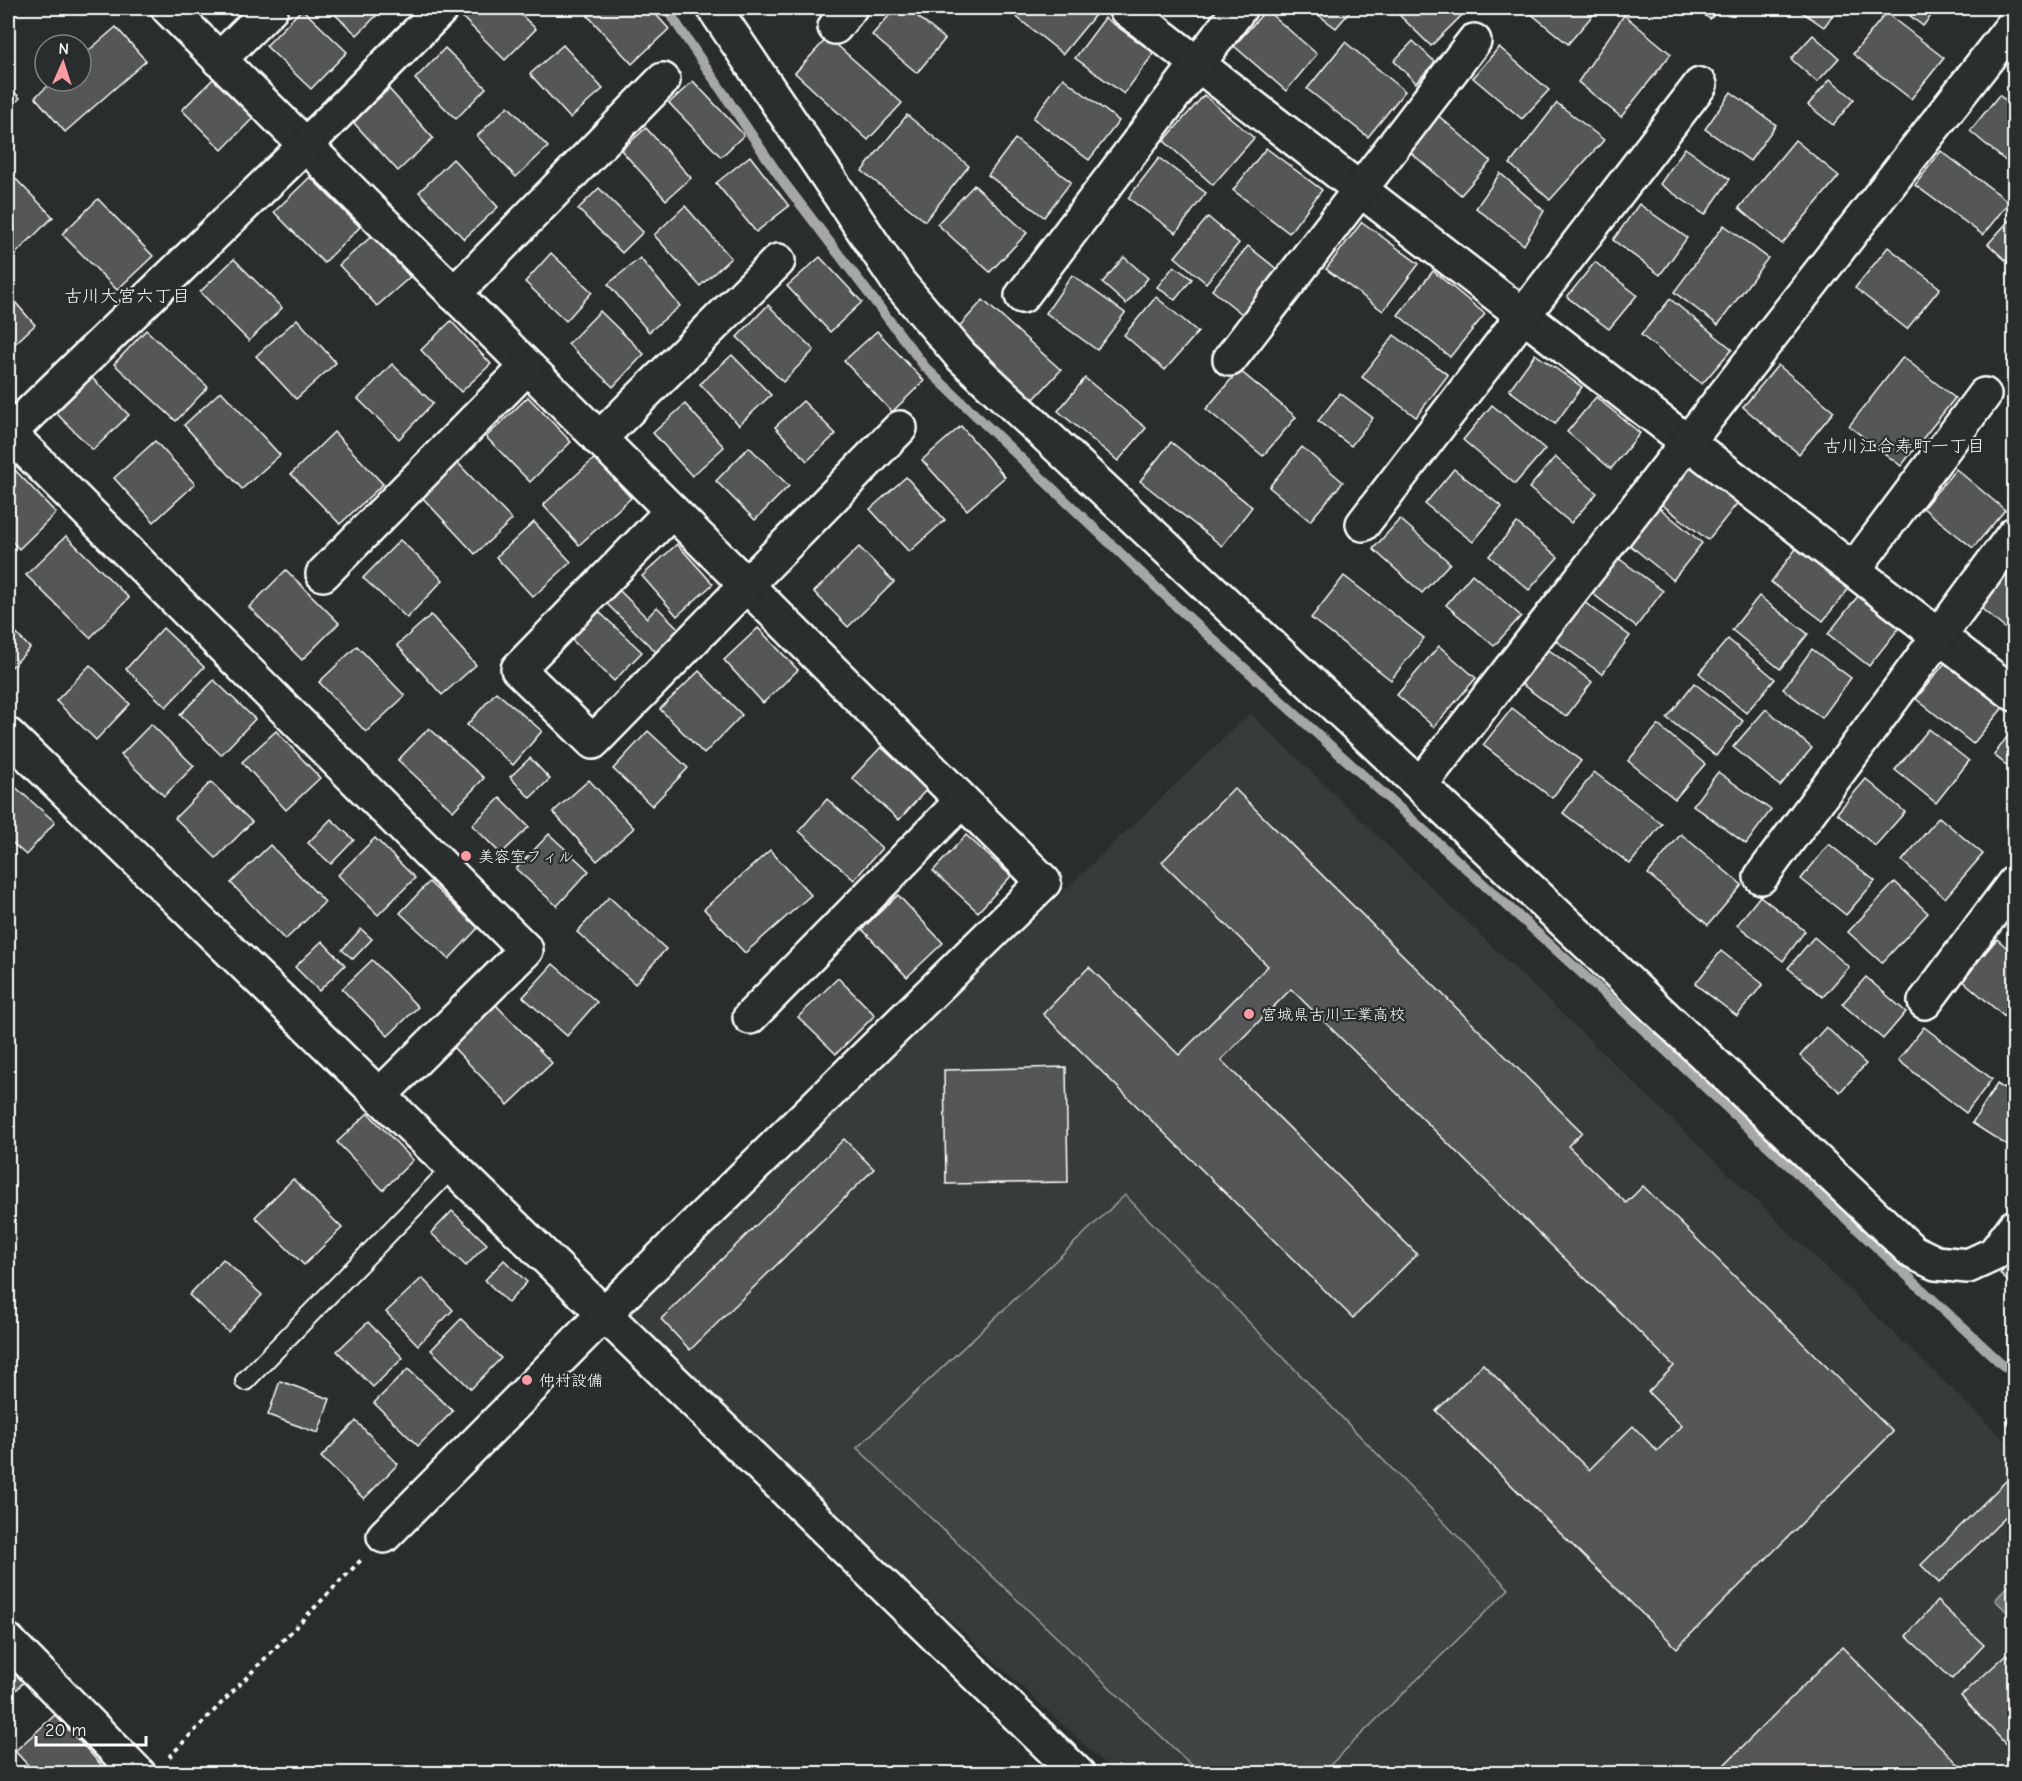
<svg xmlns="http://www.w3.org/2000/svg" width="2022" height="1781" viewBox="0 0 2022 1781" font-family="'Comic Neue','Klee One',sans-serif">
<rect width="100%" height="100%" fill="#2a2d2e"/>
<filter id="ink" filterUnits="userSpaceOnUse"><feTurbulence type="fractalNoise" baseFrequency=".0167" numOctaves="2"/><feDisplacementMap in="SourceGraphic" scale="12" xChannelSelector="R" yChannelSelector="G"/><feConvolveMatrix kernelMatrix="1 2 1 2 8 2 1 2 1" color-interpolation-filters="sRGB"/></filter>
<g filter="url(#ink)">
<!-- built -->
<path fill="#373a3b" d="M1250,713L2014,1449V1773H1115L620,1315Z"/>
<!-- green -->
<path fill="#414445" stroke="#a0a2a2" stroke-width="1.5" d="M1125,1195L1509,1589L1322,1773H1200L857,1448Z"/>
<!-- water -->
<path fill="#6a6c6d" stroke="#a6a7a7" stroke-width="1.5" d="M2014,1580V1619L1995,1600Z"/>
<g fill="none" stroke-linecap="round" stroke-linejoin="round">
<!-- stream -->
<path stroke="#a6a7a7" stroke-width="10" d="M666,8L782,180L925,367L1177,607L1618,1006L2004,1366L2014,1373"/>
</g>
<!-- building -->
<g fill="#555758" stroke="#fff" stroke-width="1.5">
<path d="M328,8H384L357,35Z"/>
<path d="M467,8H514L536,29L505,60L460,15Z"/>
<path d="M597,8H650L669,29L632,64L588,16Z"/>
<path d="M896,8H907L945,39L917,73L872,35Z"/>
<path d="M1012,8H1087L1095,15L1063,54L1009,11Z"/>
<path d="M1309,8H1353L1336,28Z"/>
<path d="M1392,8H1464L1467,10L1431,46Z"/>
<path d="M1524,8H1599L1568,44Z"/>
<path d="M1694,8H1721L1710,19Z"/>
<path d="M1796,8H1838L1824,27Z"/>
<path d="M1900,8H1937L1923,26Z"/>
<path d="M302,9L347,52L311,89L266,46Z"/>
<path d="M1266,10L1317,54L1286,91L1234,46Z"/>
<path d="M1886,13L1944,58L1911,99L1853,54Z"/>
<path d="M1624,15L1671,54L1621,117L1578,82Z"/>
<path d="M1105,18L1154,53L1124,94L1075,58Z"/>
<path d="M116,27L146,61L65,132L35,97L54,81H81V57Z"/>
<path d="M1813,35L1839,58L1817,82L1791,59Z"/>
<path d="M828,37L902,103L868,140L795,73Z"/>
<path d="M1413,41L1435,62L1416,83L1394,61Z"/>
<path d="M1345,42L1405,91L1368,137L1307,89Z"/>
<path d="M563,45L603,89L570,118L530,74Z"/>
<path d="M1499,47L1549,90L1522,119L1473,78Z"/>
<path d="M445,48L486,88L456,119L415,79Z"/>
<path d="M1063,78L1119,121L1089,160L1033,118Z"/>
<path d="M213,79L253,118L222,150L182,110Z"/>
<path d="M1830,79L1854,99L1833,125L1808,105Z"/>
<path d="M693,81L744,135L721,157L669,103Z"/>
<path d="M8,85L20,98L8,110Z"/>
<path d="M389,89L433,138L398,171L353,122Z"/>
<path d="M1731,92L1776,125L1750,161L1705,129Z"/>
<path d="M1204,95L1254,138L1213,185L1164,141Z"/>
<path d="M1999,95L2014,107V168L1970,131Z"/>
<path d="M1557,103L1604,140L1550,200L1510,164Z"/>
<path d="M508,106L548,147L516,177L477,136Z"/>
<path d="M1434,112L1491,161L1461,195L1404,147Z"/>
<path d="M907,115L969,166L925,221L862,171Z"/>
<path d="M646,128L691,178L666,200L621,150Z"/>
<path d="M1015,139L1071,182L1044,217L988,175Z"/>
<path d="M1795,140L1839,176L1782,244L1739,208Z"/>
<path d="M1266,148L1322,190L1289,233L1233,190Z"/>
<path d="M1685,148L1730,179L1705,215L1660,184Z"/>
<path d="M1941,151L2009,202L1983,235L1915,185Z"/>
<path d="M750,156L789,206L756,232L716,183Z"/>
<path d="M1159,158L1206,193L1176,233L1128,198Z"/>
<path d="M453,159L498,207L464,239L419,192Z"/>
<path d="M8,171L53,217L8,261Z"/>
<path d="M1500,173L1544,211L1524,245L1476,208Z"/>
<path d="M310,177L360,227L324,263L274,212Z"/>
<path d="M974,185L1027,233L990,272L937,224Z"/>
<path d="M599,188L643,232L622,253L578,209Z"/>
<path d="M98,199L153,256L117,290L62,234Z"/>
<path d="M1639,204L1687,238L1660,275L1613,240Z"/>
<path d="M685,206L731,258L700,286L654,235Z"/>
<path d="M2014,215V268L1988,244Z"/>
<path d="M1208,217L1239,243L1206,283L1175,257Z"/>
<path d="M1362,222L1419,264L1383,311L1326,269Z"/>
<path d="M1724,225L1768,258L1718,325L1674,292Z"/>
<path d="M373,235L410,277L377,306L339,265Z"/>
<path d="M1248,246L1278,270L1242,314L1212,290Z"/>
<path d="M1888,247L1940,288L1907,329L1855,288Z"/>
<path d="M551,253L592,292L566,321L525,282Z"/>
<path d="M820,257L862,302L830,332L787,286Z"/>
<path d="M1124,257L1148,278L1126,304L1102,283Z"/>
<path d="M640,258L680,306L649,332L608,284Z"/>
<path d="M234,259L282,308L249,341L200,292Z"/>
<path d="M1595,262L1637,295L1609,329L1567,297Z"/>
<path d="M1174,266L1192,279L1175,300L1157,287Z"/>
<path d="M1433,271L1485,314L1450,357L1398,315Z"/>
<path d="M1072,275L1125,313L1097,350L1046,313Z"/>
<path d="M8,294L35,325L8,350Z"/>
<path d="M1156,297L1198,332L1165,370L1124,335Z"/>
<path d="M1670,299L1732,349L1702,384L1641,335Z"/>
<path d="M983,300L1061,370L1034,399L956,330Z"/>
<path d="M768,305L814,350L783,382L737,337Z"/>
<path d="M600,311L644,354L613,387L568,344Z"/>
<path d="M297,319L336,363L296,399L256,356Z"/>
<path d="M451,321L491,364L461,392L421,350Z"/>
<path d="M146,330L208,387L176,421L114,364Z"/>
<path d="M877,331L924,381L892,412L844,361Z"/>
<path d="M1394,335L1448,375L1416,417L1362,377Z"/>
<path d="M1535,354L1582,387L1555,424L1509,390Z"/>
<path d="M732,355L771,395L739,425L700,384Z"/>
<path d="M1903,357L1955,398L1901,466L1849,426Z"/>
<path d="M392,364L433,403L399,439L358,399Z"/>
<path d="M1778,365L1834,411L1799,454L1743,407Z"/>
<path d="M1239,370L1296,417L1263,456L1206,409Z"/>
<path d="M91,377L129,415L93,450L55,412Z"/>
<path d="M1085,378L1146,428L1118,461L1058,411Z"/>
<path d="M221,391L280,455L242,489L184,425Z"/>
<path d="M1340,393L1373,418L1351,446L1318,421Z"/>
<path d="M528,397L571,442L530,482L486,437Z"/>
<path d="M1596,397L1640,433L1611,469L1567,432Z"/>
<path d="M803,401L836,434L807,461L775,427Z"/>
<path d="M685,404L724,447L692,476L653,433Z"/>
<path d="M1492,405L1545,449L1515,484L1463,440Z"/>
<path d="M961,426L1005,477L967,510L922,460Z"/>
<path d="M334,432L383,484L340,524L291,474Z"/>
<path d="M155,441L195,484L154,522L114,478Z"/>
<path d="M1171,442L1252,507L1222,546L1140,481Z"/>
<path d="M749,447L789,486L755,520L716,481Z"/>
<path d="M1302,447L1343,482L1310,521L1269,487Z"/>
<path d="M1555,457L1597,493L1571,523L1529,488Z"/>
<path d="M595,458L631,498L579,545L543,505Z"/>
<path d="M457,462L512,520L475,554L421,496Z"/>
<path d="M1691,463L1739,501L1708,540L1660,503Z"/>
<path d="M1454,469L1502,507L1473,542L1425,504Z"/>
<path d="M1956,469L2005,510L1973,548L1923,508Z"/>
<path d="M15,470L56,513L19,549L8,537V477Z"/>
<path d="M906,477L945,520L909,552L870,509Z"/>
<path d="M1656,505L1702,543L1673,580L1626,542Z"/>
<path d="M1400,519L1450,563L1422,593L1373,549Z"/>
<path d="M534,522L571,562L533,597L496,557Z"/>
<path d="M1517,523L1558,557L1529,590L1489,556Z"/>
<path d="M66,536L129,598L90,638L26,575Z"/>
<path d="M400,540L443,580L407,618L363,578Z"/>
<path d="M677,544L713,584L677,616L642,576Z"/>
<path d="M1798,546L1851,586L1823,621L1771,582Z"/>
<path d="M859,547L894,582L848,627L814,592Z"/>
<path d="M1614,555L1663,591L1636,627L1588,590Z"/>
<path d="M2014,559V636L1976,604Z"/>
<path d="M286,570L339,623L302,660L249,607Z"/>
<path d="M1472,574L1521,616L1494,646L1446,605Z"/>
<path d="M1344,576L1424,638L1391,680L1311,618Z"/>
<path d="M617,588L647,618L657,607L680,630L657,653L604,601Z"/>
<path d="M1759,596L1808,634L1780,669L1732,630Z"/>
<path d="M1858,596L1899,628L1869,666L1828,634Z"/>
<path d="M1580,599L1630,636L1602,674L1552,638Z"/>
<path d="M596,609L642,652L614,681L569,637Z"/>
<path d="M431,615L476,665L442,695L397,645Z"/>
<path d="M8,625L30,648L8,671Z"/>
<path d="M163,628L204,667L166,707L126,669Z"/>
<path d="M758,628L798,670L763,703L724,660Z"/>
<path d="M1728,639L1775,679L1746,713L1699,673Z"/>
<path d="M357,646L405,696L366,732L319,682Z"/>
<path d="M1439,646L1476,678L1434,727L1397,695Z"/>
<path d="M1545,647L1592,682L1566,717L1519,682Z"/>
<path d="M1812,649L1851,678L1822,718L1783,689Z"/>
<path d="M1948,659L2005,705L1973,744L1916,699Z"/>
<path d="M90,665L130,704L96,740L56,701Z"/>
<path d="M699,671L742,715L704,754L660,709Z"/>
<path d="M214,680L255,719L221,755L180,715Z"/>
<path d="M1694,683L1743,721L1716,756L1667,718Z"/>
<path d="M496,692L542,731L513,765L467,725Z"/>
<path d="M1512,708L1581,761L1552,798L1483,745Z"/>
<path d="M1766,709L1812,748L1780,786L1733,747Z"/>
<path d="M151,724L194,766L164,796L121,755Z"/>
<path d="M1658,725L1705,764L1675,799L1628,761Z"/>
<path d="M2014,727V771L1994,755Z"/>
<path d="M429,728L484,778L453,811L398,760Z"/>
<path d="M1929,729L1969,761L1936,803L1895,770Z"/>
<path d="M276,731L320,778L286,810L242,762Z"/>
<path d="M648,731L688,768L652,806L613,769Z"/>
<path d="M881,747L927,789L899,820L852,778Z"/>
<path d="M530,758L550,779L530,798L510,777Z"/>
<path d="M1594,772L1662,824L1630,864L1563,813Z"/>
<path d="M1718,772L1771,810L1746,844L1693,805Z"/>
<path d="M1866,779L1905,812L1875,846L1837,813Z"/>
<path d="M589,780L634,828L597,861L553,812Z"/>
<path d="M211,782L252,822L216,858L175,818Z"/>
<path d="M13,785L55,822L26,855L8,839V791Z"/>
<path d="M1234,788L1582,1132L1568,1146L1626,1203L1643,1186L1893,1432L1677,1648L1436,1411L1483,1364L1589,1470L1633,1426L1657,1451L1682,1426L1648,1392L1674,1366L1291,989L1221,1060L1417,1254L1353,1318L1043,1014L1089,967L1179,1055L1268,966L1162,862Z"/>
<path d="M500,798L529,827L501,854L472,825Z"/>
<path d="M827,799L882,848L854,880L799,831Z"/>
<path d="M1939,817L1983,854L1945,898L1902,861Z"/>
<path d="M331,819L354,840L331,864L308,843Z"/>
<path d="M549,834L589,871L557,906L516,869Z"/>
<path d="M1681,834L1742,885L1708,925L1648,874Z"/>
<path d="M966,835L1011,876L978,912L933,871Z"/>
<path d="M375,838L415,878L378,915L338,875Z"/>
<path d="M1829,844L1875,881L1846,915L1801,879Z"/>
<path d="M270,845L325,902L285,940L231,883Z"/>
<path d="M770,850L811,895L745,953L704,909Z"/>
<path d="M429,882L478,928L449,959L400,913Z"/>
<path d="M1895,882L1928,913L1882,963L1848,932Z"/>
<path d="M898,895L943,943L907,977L862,929Z"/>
<path d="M1760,896L1805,931L1783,961L1737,925Z"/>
<path d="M609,897L666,949L635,984L577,932Z"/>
<path d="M361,929L372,939L353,959L342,950Z"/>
<path d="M1814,937L1849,967L1823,997L1788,968Z"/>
<path d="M1997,939L2014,954V1025L1962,980Z"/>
<path d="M322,941L345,965L319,991L295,967Z"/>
<path d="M1721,951L1763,984L1737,1016L1695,984Z"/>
<path d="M372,960L418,1007L388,1036L342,989Z"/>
<path d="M553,964L597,1002L567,1036L523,997Z"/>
<path d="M1866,977L1906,1012L1883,1039L1842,1004Z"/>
<path d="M838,978L875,1015L836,1054L798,1017Z"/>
<path d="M496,1005L552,1063L508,1105L453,1047Z"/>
<path d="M1826,1027L1866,1064L1840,1092L1800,1056Z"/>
<path d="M1924,1027L1992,1079L1966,1113L1898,1060Z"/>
<path d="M1066,1067L1068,1182L946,1184L944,1070Z"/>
<path d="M1997,1084L2014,1095V1150L1972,1123Z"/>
<path d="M368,1113L413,1160L383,1190L337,1142Z"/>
<path d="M844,1139L874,1169L690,1350L661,1319Z"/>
<path d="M293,1179L342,1228L304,1265L255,1217Z"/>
<path d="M452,1211L487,1244L466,1266L431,1233Z"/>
<path d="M2014,1257V1287L2000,1274Z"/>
<path d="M223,1259L262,1295L228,1332L189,1295Z"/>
<path d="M504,1260L527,1282L508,1303L485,1280Z"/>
<path d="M422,1278L453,1310L418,1345L386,1312Z"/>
<path d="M461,1319L501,1358L471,1389L431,1350Z"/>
<path d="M368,1322L403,1358L373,1387L337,1351Z"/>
<path d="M408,1369L453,1411L418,1446L374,1403Z"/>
<path d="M280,1381L330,1399L318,1433L268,1415Z"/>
<path d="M2014,1415V1429L2007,1422Z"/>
<path d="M356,1421L398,1464L364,1499L321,1457Z"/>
<path d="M2007,1480L2014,1488V1509L1939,1583L1921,1565Z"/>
<path d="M1937,1601L1984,1645L1952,1679L1906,1636Z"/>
<path d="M1842,1647L1968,1774H1715Z"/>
<path d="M2007,1654L2014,1662V1753L1961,1696Z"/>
<path d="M8,1657L28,1677L8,1699Z"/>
<path d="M55,1715L107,1771L104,1774H36L15,1751Z"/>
</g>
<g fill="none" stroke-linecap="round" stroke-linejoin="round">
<defs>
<path id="lane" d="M245,1381L453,1167"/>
<g id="street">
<path d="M168,8L1044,882L604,1314L384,1536"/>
<path d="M714,8L899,283L961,356L1420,785L1913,1252L1936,1263L1968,1266L1994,1254L2014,1227"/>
<path d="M1125,8L2014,694"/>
<path d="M835,27L850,8"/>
<path d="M219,60L271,8"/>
<path d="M454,294L663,80"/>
<path d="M1022,296L1240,8"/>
<path d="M1230,359L1474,41"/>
<path d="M9,433L526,950L379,1096"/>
<path d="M8,434L305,146L442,8"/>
<path d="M599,439L778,261"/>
<path d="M672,511L518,669L593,742L900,428"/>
<path d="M1363,524L1700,85"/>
<path d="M1854,569L1984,395"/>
<path d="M323,574L527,367"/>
<path d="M8,735L1078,1774"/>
<path d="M1420,785L2014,24"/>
<path d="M1761,877L2014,534"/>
<path d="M1925,1002L2014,883"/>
<path d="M750,1017L962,801"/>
<path d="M8,1641L139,1774"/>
</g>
</defs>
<!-- lane casing -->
<use href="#lane" stroke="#fff" stroke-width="22"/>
<!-- street casing -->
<use href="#street" stroke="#fff" stroke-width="38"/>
<!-- path -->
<path stroke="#fff" stroke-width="4" stroke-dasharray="4.5 4.5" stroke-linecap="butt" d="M169,1757L361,1560"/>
<!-- lane -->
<use href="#lane" stroke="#2a2d2e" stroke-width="18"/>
<!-- street -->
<use href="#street" stroke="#2a2d2e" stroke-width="33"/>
</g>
</g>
<!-- markers -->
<g fill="#ff9aa2" stroke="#2a2d2e" stroke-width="2">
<circle cx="466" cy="856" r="6"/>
<circle cx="1249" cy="1014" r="6"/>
<circle cx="527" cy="1380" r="6"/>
</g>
<g text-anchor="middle" stroke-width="4.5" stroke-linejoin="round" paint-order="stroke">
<!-- poi labels -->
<g font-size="16" fill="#fff" stroke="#2a2d2e" text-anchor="start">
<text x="478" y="862">美容室フィル</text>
<text x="1261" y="1020">宮城県古川工業高校</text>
<text x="539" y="1386">仲村設備</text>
</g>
<!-- neighbourhood labels -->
<g font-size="18" fill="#fff" stroke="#2a2d2e">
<text x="127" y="302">古川大宮六丁目</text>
<text x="1904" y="452">古川江合寿町一丁目</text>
</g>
</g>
<!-- margin -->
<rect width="2022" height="1781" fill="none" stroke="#2a2d2e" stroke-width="30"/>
<rect x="15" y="15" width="1992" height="1751" fill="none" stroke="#fff" stroke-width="2" filter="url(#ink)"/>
<!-- north arrow -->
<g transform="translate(63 63) rotate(3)"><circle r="28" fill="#2a2d2e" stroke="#7f8182" stroke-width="1.5"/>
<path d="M0-4.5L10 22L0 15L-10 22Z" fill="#ff9aa2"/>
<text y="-9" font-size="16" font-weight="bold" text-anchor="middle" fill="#ffffff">N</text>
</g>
<!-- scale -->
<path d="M36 1736v9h110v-9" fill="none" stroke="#ffffff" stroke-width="3"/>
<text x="45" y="1736" font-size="18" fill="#ffffff" stroke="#2a2d2e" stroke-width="4.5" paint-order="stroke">20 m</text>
</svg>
